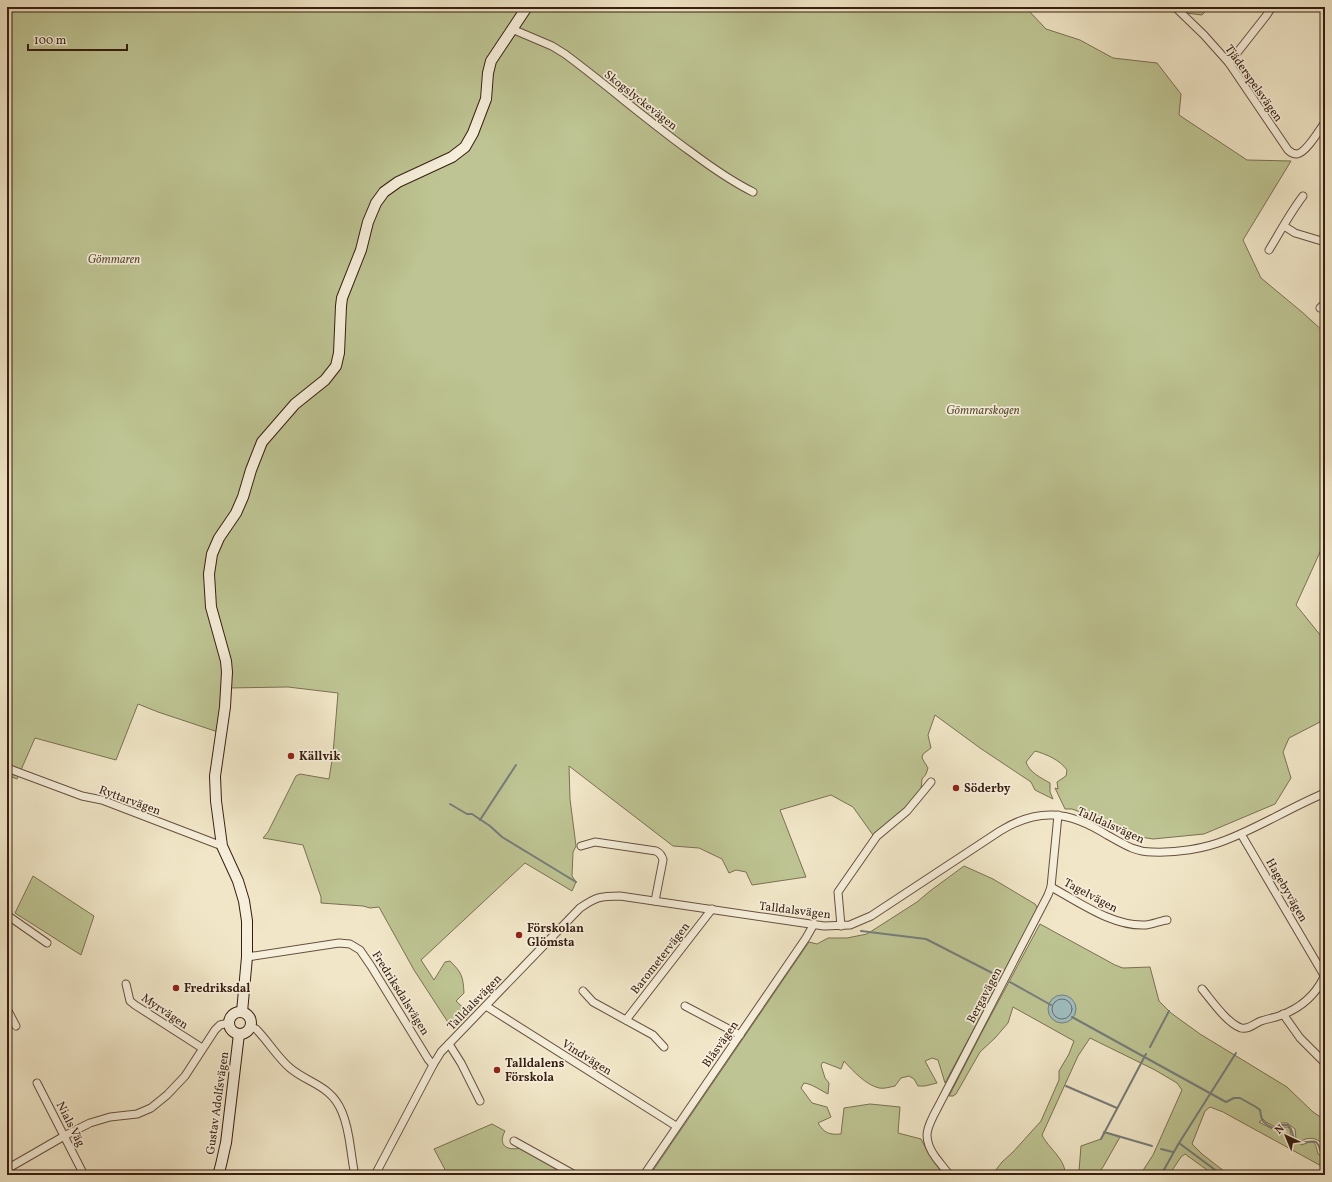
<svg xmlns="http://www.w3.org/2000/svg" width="1332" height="1182" viewBox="0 0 1332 1182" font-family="Vollkorn,serif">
<rect width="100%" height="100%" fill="#f1e7c8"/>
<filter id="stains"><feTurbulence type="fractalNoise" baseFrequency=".005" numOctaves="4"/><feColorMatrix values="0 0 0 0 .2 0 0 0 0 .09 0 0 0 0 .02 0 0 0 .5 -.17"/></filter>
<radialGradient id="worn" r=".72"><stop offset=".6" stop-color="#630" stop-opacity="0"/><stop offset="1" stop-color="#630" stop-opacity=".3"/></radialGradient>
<!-- green -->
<g fill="#bec493" stroke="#7b7152">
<path d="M7,7H1027L1029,11L1046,29L1080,40L1113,58L1157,63L1181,94L1179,115L1247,160L1291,161L1243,240L1261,278L1302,312L1325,333V541L1296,605L1325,641V687L1320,722L1289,738L1283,752L1291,778L1275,804L1204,834L1153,839L1128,835L1086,814L1072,809H1065L1055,788L1058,789L1057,782L1066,776L1067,770C1060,760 1046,754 1035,751L1026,762C1029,772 1041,778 1050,783V792L1053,799L1035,790L1031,782L980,748L935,715L928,735L931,748L923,754L922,758L928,768L926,774L922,779L921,789L913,801L873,835L853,807L831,795L780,810L806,877L752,885L746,872L736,870L729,873L722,859L699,848L673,846L569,766L570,799L576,846L573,852L572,876L576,882L572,891L525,863L421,960L434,980L445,962L450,961C462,973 463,976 464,993L456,1001L470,1014L453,1030L414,970L379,907L370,908L363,906L321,903V897L303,845L263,838L268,832L296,776L300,774L329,779L333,754L338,693L288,687L227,688L221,733L158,712L138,704L116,760L35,738L17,779L7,775Z"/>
<path d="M1179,7H1209L1202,15L1186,13Z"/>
<path d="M964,866L993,879L1035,904L1038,909L945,1083L938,1060L932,1058L925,1061L937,1083L925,1086H918L914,1079L909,1076L901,1078L895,1086C890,1087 884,1089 879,1088C866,1085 853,1071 844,1061L841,1069L823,1062L821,1065L825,1078L829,1083L828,1094C820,1090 812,1084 804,1083L801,1088L812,1103L827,1107L831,1117L818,1123C824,1133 829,1135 841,1134L844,1108L870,1104L900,1107L898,1133L921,1139L930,1156L944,1175H650L809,942L817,944L828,938H847L867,934L917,902L930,891Z"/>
<path d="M33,876L94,916L81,955L15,913Z"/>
<path d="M1040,924L1115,965L1123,968L1150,967L1159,1001L1171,1013L1200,1034L1287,1087L1313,1112L1325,1120V1154L1322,1153V1144C1317,1137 1308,1137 1301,1141L1296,1139L1295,1129L1287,1123H1281L1275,1127L1266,1122L1263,1119L1259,1122L1274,1130L1282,1127H1288L1290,1130L1292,1139L1302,1145C1315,1139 1315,1142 1318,1154L1325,1158V1168L1223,1112L1210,1107L1205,1111L1192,1144L1202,1154L1229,1175H1214L1185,1154L1181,1157L1169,1175H1140L1153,1155L1182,1090L1177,1083L1155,1070L1090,1038L1078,1056L1042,1135C1048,1148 1066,1159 1065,1175H995V1171L1002,1162L1013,1152L1041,1121L1059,1080V1071L1069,1054L1074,1041L1013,1007L1008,1023L995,1038L980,1052L956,1094L953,1096H949L982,1032Z"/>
<path d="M492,1124L505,1131C497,1146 508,1151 521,1148L569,1175H448L434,1149Z"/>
<path d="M1104,1132L1120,1137L1103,1167L1097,1175L1080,1172L1079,1171L1081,1146L1101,1139Z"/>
</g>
<!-- water -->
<circle fill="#9fbdc0" stroke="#767d7a" cx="1062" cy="1009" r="14"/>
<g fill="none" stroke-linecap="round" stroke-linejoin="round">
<!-- shore -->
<circle stroke="#6c6e68" stroke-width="1" cx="1062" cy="1009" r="10"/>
<!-- stream -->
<g stroke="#767d7a" stroke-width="2">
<path d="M450,804L467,814H472L490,826L502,837L576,882"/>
<path d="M480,820L516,765"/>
<path d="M861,931L926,939L1004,979"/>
<path d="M1010,982L1051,1005"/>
<path d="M1072,1017L1226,1102L1234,1098H1240L1256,1107L1260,1110C1262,1123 1262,1122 1275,1129L1281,1125H1288C1294,1131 1291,1132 1294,1138C1298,1146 1309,1140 1316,1142L1319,1146L1321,1153L1325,1156"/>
<path d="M1150,1047L1169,1011"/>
<path d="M1066,1086L1117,1108"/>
<path d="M1104,1132L1152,1146"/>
<path d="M1101,1139L1146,1054"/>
<path d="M1179,1143L1222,1175"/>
<path d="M1161,1149L1173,1152"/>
<path d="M1161,1175L1179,1143L1236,1053"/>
</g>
<defs>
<g id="street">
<path d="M1175,7L1204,35L1229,63L1288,150C1290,152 1293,154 1297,154C1306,153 1320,129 1325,122"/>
<path d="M512,29L552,46L565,54C608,86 648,121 691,152C711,167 731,181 753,192"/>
<path d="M1229,63L1266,16L1272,7"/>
<path d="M1284,226L1295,233L1325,242"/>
<path d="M1269,250C1280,232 1290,213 1303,196"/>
<path d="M1320,308L1325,303"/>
<path d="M7,768L82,796L102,800L222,846"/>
<path d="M1325,769V770"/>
<path d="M1241,834L1325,977"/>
<path d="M581,846L595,842L656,851C660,853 662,855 663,860L655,901"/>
<path d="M1051,887C1079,902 1113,927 1146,925C1153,924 1160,921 1167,920"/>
<path d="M7,915L47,943"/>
<path d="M841,926L838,892L877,836L907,811L931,782"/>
<path d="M247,957L339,943L350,944L360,950L371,966L428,1059L433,1065"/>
<path d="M126,984L130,1001L135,1005L202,1048"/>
<path d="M1202,989C1212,1001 1227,1023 1241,1028C1249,1030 1255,1023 1261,1021C1267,1019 1273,1018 1279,1016C1299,1009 1315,996 1324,977"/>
<path d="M583,991L593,1002L653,1035L664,1047"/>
<path d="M486,1006L676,1126"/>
<path d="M685,1006L740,1035"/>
<path d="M7,1009L16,1026"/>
<path d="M1283,1014L1300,1038L1325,1063"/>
<path d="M626,1020L712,909"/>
<path d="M251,1027L256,1029C268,1041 277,1057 290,1068C309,1084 331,1085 342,1112C351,1133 350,1154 355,1175"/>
<path d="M449,1044L461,1063L480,1101"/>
<path d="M37,1083L84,1175"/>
<path d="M514,1141L575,1175"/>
<path d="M7,1169L66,1135L90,1123L110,1117L137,1114L151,1108L167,1095L185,1076L215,1030L220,1025L229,1023"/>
<path d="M375,1175L433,1065L441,1052L580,908C596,897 600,896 620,896L824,926L850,925L871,916L1000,831C1039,807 1069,811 1107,835C1122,843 1134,852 1152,852C1176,853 1204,849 1226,840C1260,827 1291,807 1325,793"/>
<path d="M644,1175L806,938L814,924"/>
<path d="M950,1175C945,1170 941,1164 936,1158C921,1138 927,1127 938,1107L1048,895L1051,887L1058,815"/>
</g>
<g id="secondary">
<path d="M242,1012L247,957V921L244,901L238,881L222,846L216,801L215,776L225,707L227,672L226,661L211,607L209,574L212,554L219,538L236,513L243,497L251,470L262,442L295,404L325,380L336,366L339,353L341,306L342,298L361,250L368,222L376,203L384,192L398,182L452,157L465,147L473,133L486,99L488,73L491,61L527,7"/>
<circle cx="240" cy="1023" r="11"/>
<path d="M218,1175C222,1164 223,1154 226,1143L239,1034"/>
</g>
</defs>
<!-- street casing -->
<use href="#street" stroke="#66503f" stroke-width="9"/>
<!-- secondary casing -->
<use href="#secondary" stroke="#381e11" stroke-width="12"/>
<!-- street -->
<use href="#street" stroke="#f6efdb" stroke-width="7"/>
<!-- secondary -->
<use href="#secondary" stroke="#f6efdb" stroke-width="10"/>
</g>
<!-- markers -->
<g fill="#8f2418" stroke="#f6efdb" stroke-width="1.5">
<circle cx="291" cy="756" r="4"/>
<circle cx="956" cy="788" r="4"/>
<circle cx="519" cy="935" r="4"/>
<circle cx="176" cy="988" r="4"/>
<circle cx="497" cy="1070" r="4"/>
</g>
<g text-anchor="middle" stroke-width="3.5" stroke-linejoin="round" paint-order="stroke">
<!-- street labels -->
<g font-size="12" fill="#381e11" stroke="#f6efdb">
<text transform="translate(1254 83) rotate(55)" y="4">Tjäderspelsvägen</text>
<text transform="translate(641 100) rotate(38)" y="4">Skogslyckevägen</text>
<text transform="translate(130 800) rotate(20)" y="4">Ryttarvägen</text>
<text transform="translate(1111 825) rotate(24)" y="4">Talldalsvägen</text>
<text transform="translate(1287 890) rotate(60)" y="4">Hagebyvägen</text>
<text transform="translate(1091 895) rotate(28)" y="4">Tagelvägen</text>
<text transform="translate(795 910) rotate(7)" y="4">Talldalsvägen</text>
<text transform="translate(660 958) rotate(-52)" y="4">Barometervägen</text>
<text transform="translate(401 993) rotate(58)" y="4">Fredriksdalsvägen</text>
<text transform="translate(984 995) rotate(-62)" y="4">Bergavägen</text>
<text transform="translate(474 1002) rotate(-46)" y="4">Talldalsvägen</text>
<text transform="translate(165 1011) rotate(34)" y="4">Myrvägen</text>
<text transform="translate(720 1044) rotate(-55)" y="4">Blåsvägen</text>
<text transform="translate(587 1057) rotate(32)" y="4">Vindvägen</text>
<text transform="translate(217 1103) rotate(-82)" y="4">Gustav Adolfsvägen</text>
<text transform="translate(71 1124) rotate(63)" y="4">Nials Väg</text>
</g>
<!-- park labels -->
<g font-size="12" font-style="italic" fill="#605038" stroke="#f6efdb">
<text x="114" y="263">Gömmaren</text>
<text x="983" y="414">Gömmarskogen</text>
</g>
<!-- poi labels -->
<g font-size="12" font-weight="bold" fill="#381e11" stroke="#f6efdb" text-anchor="start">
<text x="299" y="760">Källvik</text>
<text x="964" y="792">Söderby</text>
<text x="527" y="932">Förskolan<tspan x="527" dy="14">Glömsta</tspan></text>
<text x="184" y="992">Fredriksdal</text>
<text x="505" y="1067">Talldalens<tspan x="505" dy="14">Förskola</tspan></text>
</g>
</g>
<!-- margin -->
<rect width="1332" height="1182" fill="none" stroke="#f1e7c8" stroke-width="24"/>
<rect x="8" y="8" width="1316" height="1166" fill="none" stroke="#381e11" stroke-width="2"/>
<rect x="12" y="12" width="1308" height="1158" fill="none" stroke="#381e11"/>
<!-- north arrow -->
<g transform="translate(1286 1136) rotate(316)" stroke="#f6efdb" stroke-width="3" paint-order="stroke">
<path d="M0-3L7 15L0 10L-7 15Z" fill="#381e11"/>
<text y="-6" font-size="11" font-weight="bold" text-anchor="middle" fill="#381e11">N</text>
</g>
<!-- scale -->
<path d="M28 44v6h99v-6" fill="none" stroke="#381e11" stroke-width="2"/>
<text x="34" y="44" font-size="12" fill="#381e11" stroke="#f6efdb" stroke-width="3" paint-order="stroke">100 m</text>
<rect width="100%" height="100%" filter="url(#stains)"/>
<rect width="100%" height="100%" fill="url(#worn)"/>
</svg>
